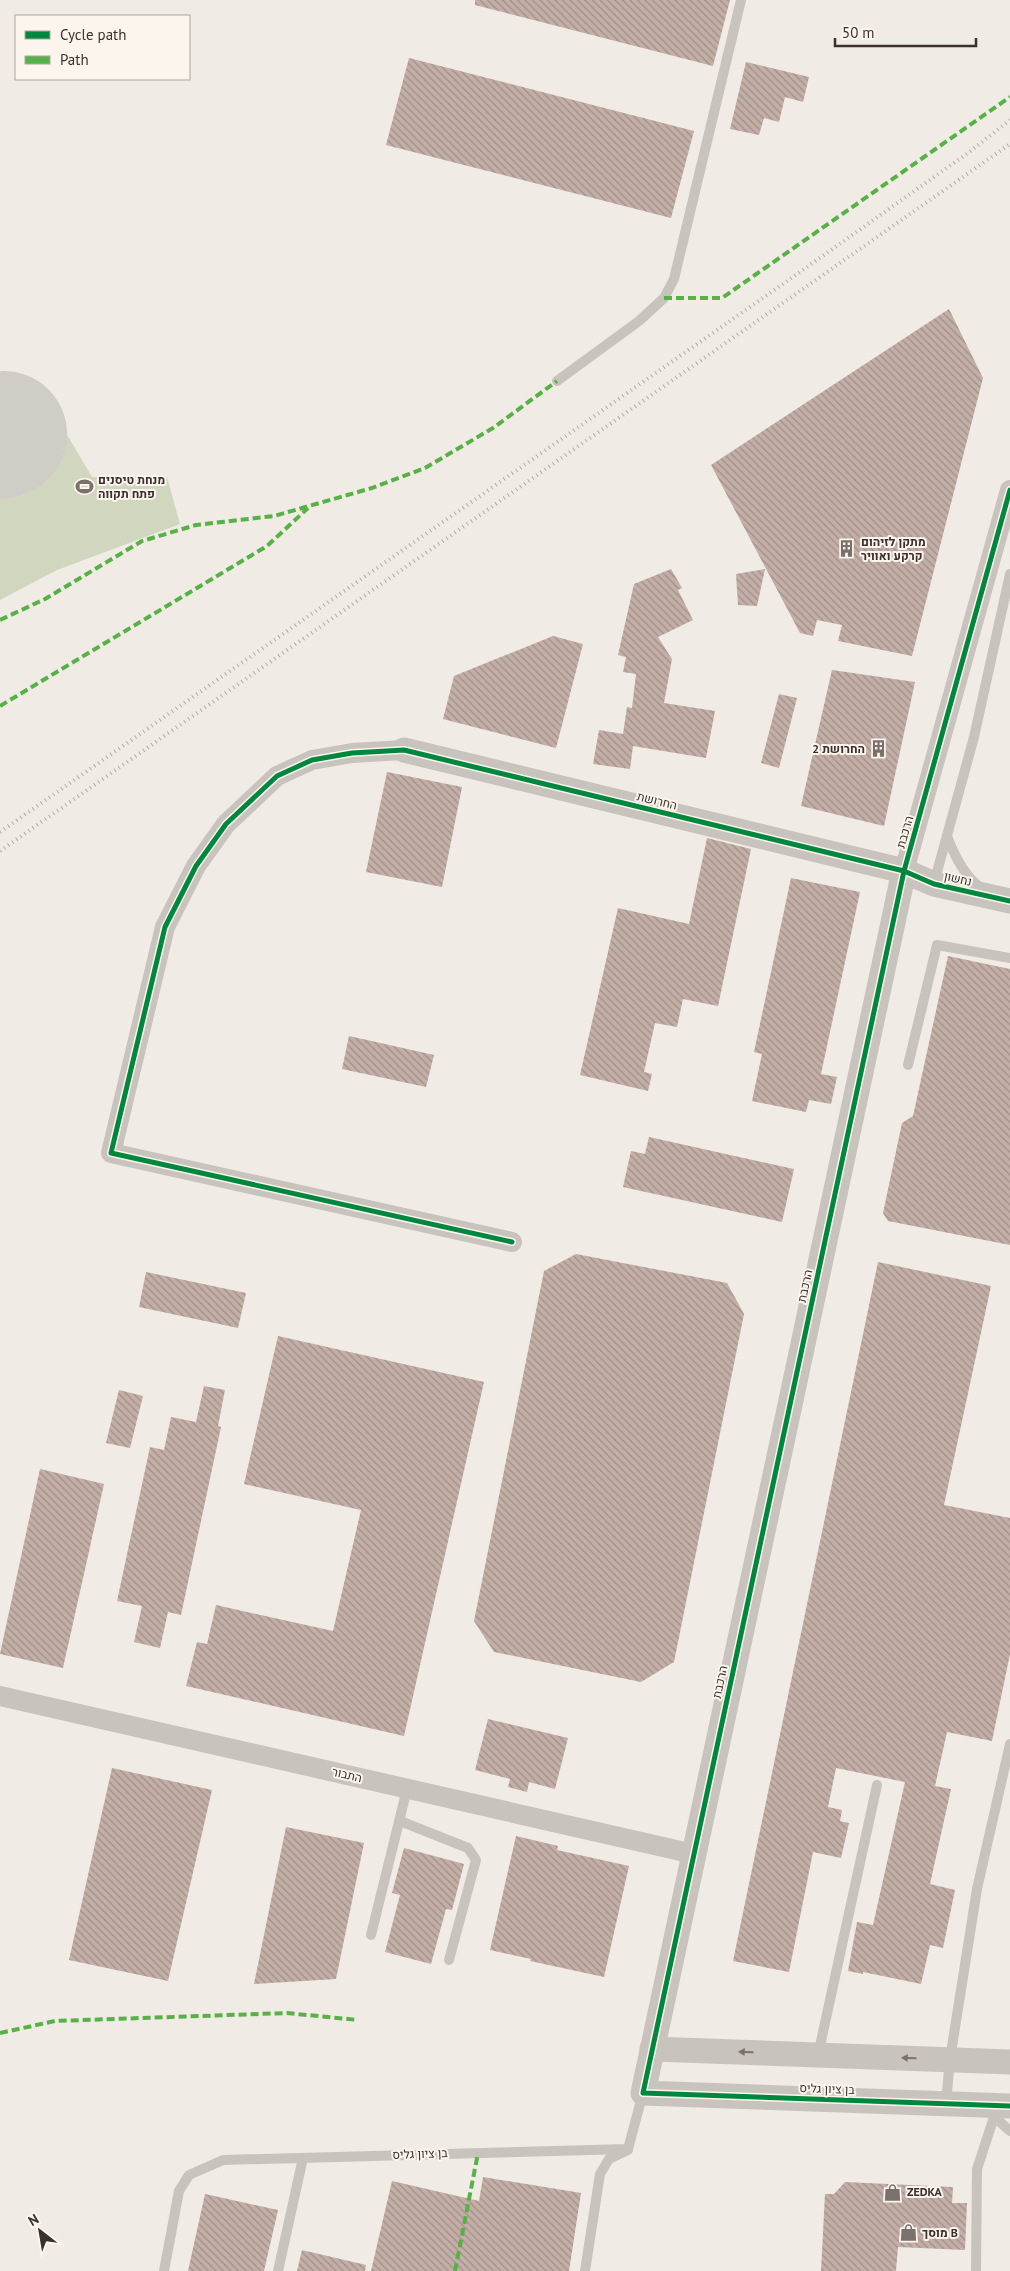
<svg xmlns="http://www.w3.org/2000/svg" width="1010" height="2271" viewBox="0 0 1010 2271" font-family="'PT Sans',Heebo,sans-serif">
<defs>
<pattern id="building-back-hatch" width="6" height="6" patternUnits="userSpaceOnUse" patternTransform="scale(1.25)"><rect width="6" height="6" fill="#c3afa7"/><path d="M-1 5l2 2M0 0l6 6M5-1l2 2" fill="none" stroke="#a08f88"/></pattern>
</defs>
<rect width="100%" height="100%" fill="#f0ebe5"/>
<!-- park -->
<path fill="#d1d6bf" d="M20,383L27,388L37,384L92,477H167L180,524L57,570L0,600V384Z"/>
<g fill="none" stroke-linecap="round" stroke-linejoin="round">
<!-- runway -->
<path stroke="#d0ccc6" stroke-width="126" d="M0,436L4,434"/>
</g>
<!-- building -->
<g fill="url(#building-back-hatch)">
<path d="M475,0H730L713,66L475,5Z"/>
<path d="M409,58L694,131L671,218L386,145Z"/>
<path d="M746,62L809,77L803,102L785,97L779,122L764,118L759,135L730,129Z"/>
<path d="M949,309L983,378L912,656L838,641L842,625L817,620L813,636L800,633L711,465Z"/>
<path d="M671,569L682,588L678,590L693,620L658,637L672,659L664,703L715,711L706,758L633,746L630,769L593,764L599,730L623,734L627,707L632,708L636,674L623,672L626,657L618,655L634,584Z"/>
<path d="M765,569L757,606L738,605L736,574Z"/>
<path d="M553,636L583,644L556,748L443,719L454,676Z"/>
<path d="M832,670L915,682L884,826L801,806Z"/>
<path d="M779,694L797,698L779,768L761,763Z"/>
<path d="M387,772L462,787L442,887L366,872Z"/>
<path d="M707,838L751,849L718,1006L683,999L677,1027L655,1023L644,1072L652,1074L648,1091L580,1075L618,908L689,924Z"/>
<path d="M791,878L860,892L821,1074L837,1077L831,1104L809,1100L806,1112L752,1101L762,1054L754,1052Z"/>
<path d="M948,956L1010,969V1245L888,1221L883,1213L902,1123L913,1116Z"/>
<path d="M349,1036L434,1055L426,1087L342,1069Z"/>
<path d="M649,1137L794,1169L782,1222L623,1187L631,1151L645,1154Z"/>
<path d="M576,1254L727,1283L744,1314L674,1662L641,1682L494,1652L474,1621L544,1271Z"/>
<path d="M878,1262L991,1286L944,1505L1010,1518V1654L992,1741L947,1732L935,1786L951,1789L930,1884L955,1890L943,1948L930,1945L921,1984L863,1972V1974L848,1971L857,1922L873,1925L905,1782L836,1768L828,1807L842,1810L840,1821L849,1823L841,1858L813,1852L789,1972L733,1961Z"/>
<path d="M146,1272L246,1293L238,1328L139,1307Z"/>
<path d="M278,1336L484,1382L404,1736L186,1686L197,1642L207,1644L216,1605L333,1631L361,1510L244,1484Z"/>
<path d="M204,1386L225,1390L218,1426L221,1427L181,1615L168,1612L160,1648L134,1642L142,1606L117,1601L150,1447L164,1450L171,1417L196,1422Z"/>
<path d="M119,1390L143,1396L130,1448L106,1443Z"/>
<path d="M40,1469L104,1484L63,1668L0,1654Z"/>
<path d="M488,1719L568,1738L555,1789L529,1782L527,1792L508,1787L510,1779L475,1770Z"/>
<path d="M112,1768L212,1790L168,1981L69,1960Z"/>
<path d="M286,1827L364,1843L336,1979L254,1984Z"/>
<path d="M516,1836L558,1846L557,1850L629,1866L604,1977L530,1961L531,1959L490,1950Z"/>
<path d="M404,1848L464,1864L452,1910L446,1909L431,1964L385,1952L400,1895L392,1893Z"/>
<path d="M483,2177L581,2193L569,2271H371L392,2181L479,2201Z"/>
<path d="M845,2182L953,2187L952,2203H967L965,2250L898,2247L896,2271H821L825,2194H834Z"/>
<path d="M205,2194L278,2210L264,2271H188Z"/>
<path d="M302,2250L366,2265L365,2271H297Z"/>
</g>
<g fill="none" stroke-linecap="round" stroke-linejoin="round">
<!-- service -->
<g stroke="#c9c3be" stroke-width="10">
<path d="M557,381L639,321L664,298L674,279L741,0"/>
<path d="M947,836C954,855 964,876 981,888"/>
<path d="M934,883L974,737L1010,574"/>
<path d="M908,1065L937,945L1010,958"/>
<path d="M400,1821L468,1848L476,1860L449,1960"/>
<path d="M371,1935L407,1789"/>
<path d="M818,2055L877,1785"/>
<path d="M946,2103L950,2059L977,1889L1010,1744"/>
<path d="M991,2114L1010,2131"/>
<path d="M164,2271L179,2191L189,2175L223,2160L628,2149L643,2093"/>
<path d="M278,2271L303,2158"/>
<path d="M585,2271L600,2174L609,2159L628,2150"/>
<path d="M976,2271L977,2169L994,2117"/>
</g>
<!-- minor -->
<g stroke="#c9c3be" stroke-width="20">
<path d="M404,750L352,753L312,760L277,776L226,824L196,866L165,927L111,1153L512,1242"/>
<path d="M904,871L1010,490"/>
<path d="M0,1696L694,1854"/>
</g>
<!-- tertiary -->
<g stroke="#c9c3be" stroke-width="25">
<path d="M404,750L904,871L934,884L1010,901"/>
<path d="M904,871L643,2093L1010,2106"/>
<path d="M652,2049L1010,2062"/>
</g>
<!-- rail -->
<g stroke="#b1aca8" stroke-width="4" stroke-dasharray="1 4" stroke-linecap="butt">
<path d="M0,832L800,272L968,153L1010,120"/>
<path d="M0,851L1010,144"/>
</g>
<!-- quiet -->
<g stroke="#57b246" stroke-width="4" stroke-dasharray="8 4" stroke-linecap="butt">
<path d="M664,298H722L1010,97"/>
<path d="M0,620L45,599L142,541L196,525L274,516L372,488L425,468L493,428L557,381"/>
<path d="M0,706L267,546L308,508"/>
<path d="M0,2033L55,2021L287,2013L358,2020"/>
<path d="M455,2271L478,2153"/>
</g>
<defs>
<g id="cycleway">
<path d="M1010,490L904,871L643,2093L1010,2106"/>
<path d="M512,1242L111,1153L165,927L196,866L226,824L277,776L312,760L352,753L404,750L904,871L934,884L1010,901"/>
</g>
</defs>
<!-- cycleway casing -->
<use href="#cycleway" stroke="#fbf5ee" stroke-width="8"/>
<!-- cycleway -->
<use href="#cycleway" stroke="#00873e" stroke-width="5"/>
</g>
<!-- one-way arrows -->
<defs><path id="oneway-solid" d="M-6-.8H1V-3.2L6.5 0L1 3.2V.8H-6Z" transform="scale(1.25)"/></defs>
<g fill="#7b726d">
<use href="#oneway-solid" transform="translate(746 2052) rotate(-178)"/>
<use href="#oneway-solid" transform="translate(909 2058) rotate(-178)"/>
</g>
<!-- icons -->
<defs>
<symbol id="stadium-bare" viewBox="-9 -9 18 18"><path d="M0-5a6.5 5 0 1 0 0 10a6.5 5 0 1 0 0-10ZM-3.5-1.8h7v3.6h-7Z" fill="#7a716c" stroke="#fbf5ee" stroke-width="2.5" paint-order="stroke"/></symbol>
<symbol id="building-bare" viewBox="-9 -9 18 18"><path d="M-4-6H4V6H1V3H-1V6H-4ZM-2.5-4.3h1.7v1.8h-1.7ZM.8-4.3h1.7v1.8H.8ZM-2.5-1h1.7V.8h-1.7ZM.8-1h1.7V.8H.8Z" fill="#7a716c" stroke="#fbf5ee" stroke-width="2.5" paint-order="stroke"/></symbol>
<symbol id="shop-bare" viewBox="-9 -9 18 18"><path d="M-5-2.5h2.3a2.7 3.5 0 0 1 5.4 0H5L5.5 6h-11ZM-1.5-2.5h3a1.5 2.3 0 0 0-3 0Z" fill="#7a716c" stroke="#fbf5ee" stroke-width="2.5" paint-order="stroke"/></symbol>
</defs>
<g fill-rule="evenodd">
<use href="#stadium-bare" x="72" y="474" width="25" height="25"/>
<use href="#building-bare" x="834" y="536" width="25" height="25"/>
<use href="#building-bare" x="866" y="736" width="25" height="25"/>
<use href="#shop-bare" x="880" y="2180" width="25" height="25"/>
<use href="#shop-bare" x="896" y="2220" width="25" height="25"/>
</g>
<g text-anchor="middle" stroke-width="4" stroke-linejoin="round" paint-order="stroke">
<!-- poi labels -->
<g font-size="12" font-weight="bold" fill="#3b302b" stroke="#fbf5ee" text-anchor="start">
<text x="98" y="484">מנחת טיסנים<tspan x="98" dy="14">פתח תקווה</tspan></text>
<text x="861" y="546">מתקן לזיהום<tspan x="861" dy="14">קרקע ואוויר</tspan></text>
<text x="865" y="753" text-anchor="end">החרושת 2</text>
<text x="907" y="2196">ZEDKA</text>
<text x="922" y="2237">מוסך B</text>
</g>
<!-- street labels -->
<g font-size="12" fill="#3b302b" stroke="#fbf5ee">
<text transform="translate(657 801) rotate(14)" y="4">החרושת</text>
<text transform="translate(905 832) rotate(-74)" y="4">הרכבת</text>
<text transform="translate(958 879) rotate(13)" y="4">נחשון</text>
<text transform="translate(805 1286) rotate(-78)" y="4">הרכבת</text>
<text transform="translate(720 1682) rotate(-78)" y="4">הרכבת</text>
<text transform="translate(347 1775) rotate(13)" y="4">התבור</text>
<text transform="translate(827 2089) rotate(2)" y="4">בן ציון גליס</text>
<text transform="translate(420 2154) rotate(-2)" y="4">בן ציון גליס</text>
</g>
</g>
<!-- legend -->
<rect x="15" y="15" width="175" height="65" fill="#fbf5ee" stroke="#aea6a0"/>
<rect x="25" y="31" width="25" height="8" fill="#00873e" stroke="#aea6a0"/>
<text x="60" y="40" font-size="15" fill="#3b302b">Cycle path</text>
<rect x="25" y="56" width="25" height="8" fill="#57b246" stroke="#aea6a0"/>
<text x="60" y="65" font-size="15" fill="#3b302b">Path</text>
<!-- north arrow -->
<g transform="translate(40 2231) rotate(329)" stroke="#fbf5ee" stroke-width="4" paint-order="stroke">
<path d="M0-4L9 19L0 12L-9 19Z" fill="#3b302b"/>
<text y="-8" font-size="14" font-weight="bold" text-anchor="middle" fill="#3b302b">N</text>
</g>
<!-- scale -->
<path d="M835 38v8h141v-8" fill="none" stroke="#3b302b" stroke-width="2.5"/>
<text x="842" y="38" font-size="15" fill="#3b302b" stroke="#fbf5ee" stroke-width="4" paint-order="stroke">50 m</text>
</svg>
